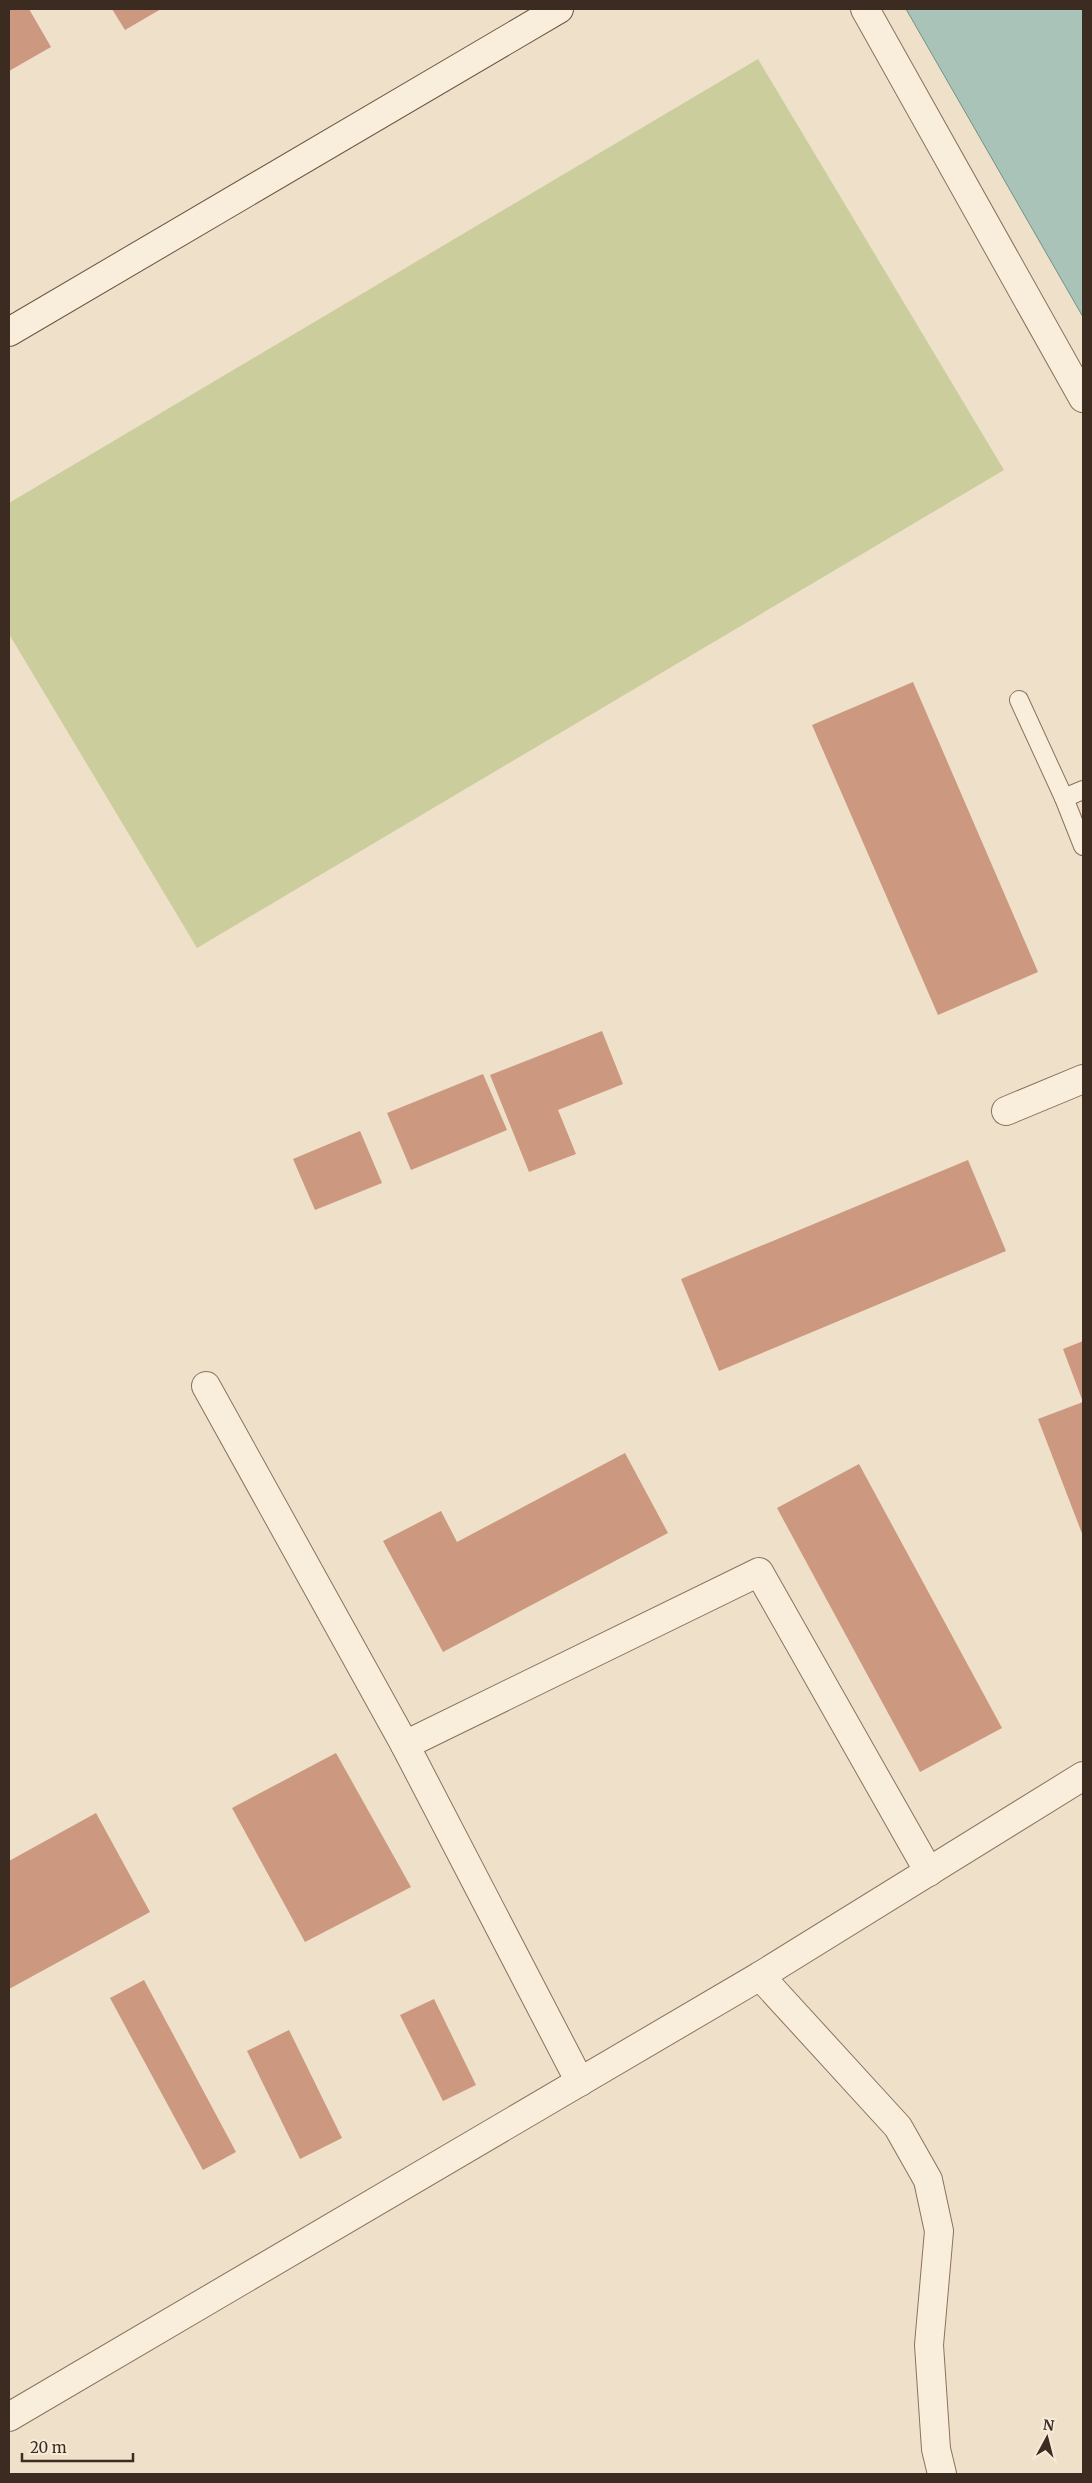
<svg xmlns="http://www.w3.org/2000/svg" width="1092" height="2483" viewBox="0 0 1092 2483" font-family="Merriweather,serif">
<rect width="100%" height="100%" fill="#efe0c9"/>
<!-- green -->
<path fill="#cccd9c" d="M758,59L1004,470L197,948L9,634V503Z"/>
<!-- water -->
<path fill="#a9c3b9" stroke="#709286" d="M906,9H1083V317Z"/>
<!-- building -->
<g fill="#cc987f">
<path d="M9,9H29L51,47L9,71Z"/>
<path d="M112,9H161L125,30Z"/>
<path d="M913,682L1038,972L938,1015L812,725Z"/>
<path d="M602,1031L623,1084L558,1110L576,1154L529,1172L490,1075Z"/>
<path d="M483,1074L507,1130L411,1170L387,1113Z"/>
<path d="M360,1131L382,1183L315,1210L293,1159Z"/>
<path d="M968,1160L1006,1251L719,1371L681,1279Z"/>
<path d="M1083,1341V1536L1038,1419L1083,1402L1063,1349Z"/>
<path d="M625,1453L668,1533L443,1652L383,1541L441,1511L457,1542Z"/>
<path d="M859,1464L1002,1728L920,1772L777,1508Z"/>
<path d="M336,1753L411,1887L305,1942L232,1808Z"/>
<path d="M96,1813L150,1912L9,1989V1861Z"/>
<path d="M144,1980L236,2152L203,2170L110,1998Z"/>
<path d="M434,1999L476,2085L443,2101L400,2015Z"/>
<path d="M289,2030L342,2138L300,2159L247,2051Z"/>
</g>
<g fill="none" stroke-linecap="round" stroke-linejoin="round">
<defs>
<g id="lane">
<path d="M1019,700L1064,798L1083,790"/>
<path d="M1064,798L1083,846"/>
</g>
<g id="street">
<path d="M865,9L1083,398"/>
<path d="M1006,1111L1083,1079"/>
<path d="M206,1386L405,1745L580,2082"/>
<path d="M405,1745L759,1572L929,1872"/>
<path d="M760,1976L898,2127L928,2180L939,2231L929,2345L936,2449L942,2474"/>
<path d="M9,2417L760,1976L1083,1776"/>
</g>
<path id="secondary" d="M9,332L559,9"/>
</defs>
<!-- lane casing -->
<use href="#lane" stroke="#8b725d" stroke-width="20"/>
<!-- street casing -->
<use href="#street" stroke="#8b725d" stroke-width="30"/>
<!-- secondary casing -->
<use href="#secondary" stroke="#6d5340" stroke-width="30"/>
<!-- lane -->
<use href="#lane" stroke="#f9eedc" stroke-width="18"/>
<!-- street -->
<use href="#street" stroke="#f9eedc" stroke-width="28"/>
<!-- secondary -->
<use href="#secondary" stroke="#f9eedc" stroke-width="28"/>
</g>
<!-- border -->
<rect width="1092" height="2483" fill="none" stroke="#3c2b21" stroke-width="20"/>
<!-- north arrow -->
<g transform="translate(1047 2438) rotate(7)" stroke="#f6ebd8" stroke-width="4" paint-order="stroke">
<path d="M0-4L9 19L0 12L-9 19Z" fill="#3c2b21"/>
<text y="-8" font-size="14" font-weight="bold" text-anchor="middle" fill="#3c2b21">N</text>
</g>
<!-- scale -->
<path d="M22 2453v8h111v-8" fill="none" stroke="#3c2b21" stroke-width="2.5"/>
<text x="30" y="2453" font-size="15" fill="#3c2b21" stroke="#f6ebd8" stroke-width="4" paint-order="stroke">20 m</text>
</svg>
